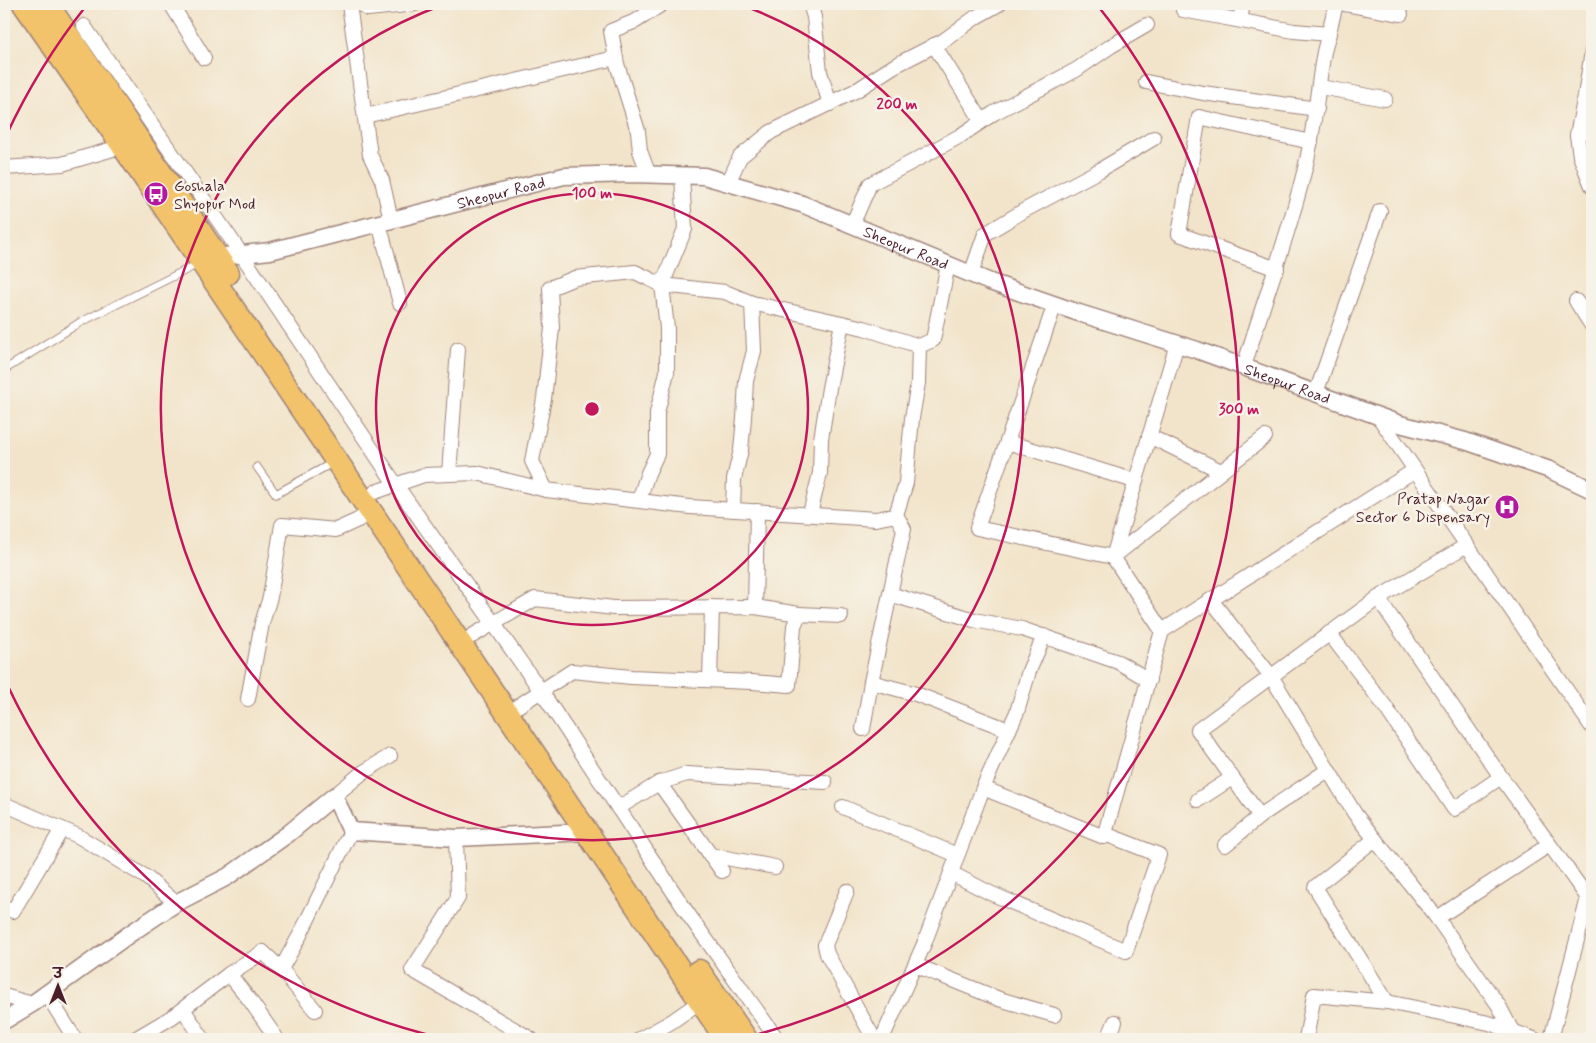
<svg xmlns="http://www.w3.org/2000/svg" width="1596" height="1043" viewBox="0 0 1596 1043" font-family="Mynerve,'Playpen Sans Deva',sans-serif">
<rect width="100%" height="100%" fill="#f7f3e8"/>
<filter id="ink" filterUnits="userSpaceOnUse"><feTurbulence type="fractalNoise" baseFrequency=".02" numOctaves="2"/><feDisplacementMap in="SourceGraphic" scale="10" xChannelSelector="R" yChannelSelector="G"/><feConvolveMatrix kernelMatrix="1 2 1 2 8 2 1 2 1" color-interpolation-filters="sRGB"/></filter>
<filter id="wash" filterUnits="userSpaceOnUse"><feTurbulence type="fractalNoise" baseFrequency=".0096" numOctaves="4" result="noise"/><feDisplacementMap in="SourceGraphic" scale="20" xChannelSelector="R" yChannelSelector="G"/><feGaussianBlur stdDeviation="1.12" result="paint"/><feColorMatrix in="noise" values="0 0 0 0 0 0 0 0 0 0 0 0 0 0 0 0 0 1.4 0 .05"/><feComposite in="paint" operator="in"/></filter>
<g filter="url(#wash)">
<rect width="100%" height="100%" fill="#f2e4ca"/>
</g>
<g filter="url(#ink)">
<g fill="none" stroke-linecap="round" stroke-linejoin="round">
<defs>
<g id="service">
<path d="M4,370L79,323L198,264"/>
<path d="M257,467L276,494L334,462"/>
</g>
<g id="minor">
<path d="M171,4L204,58"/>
<path d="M349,4L370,155L382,180L391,220"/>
<path d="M360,4L368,9L415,4"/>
<path d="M810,4L814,17L820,72L830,104"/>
<path d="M1345,4L1401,14"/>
<path d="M1183,10L1294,31L1329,34"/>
<path d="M1240,20L1243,4"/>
<path d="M84,26L242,255L396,485L541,691L688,914L777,1039"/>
<path d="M934,45L982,121"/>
<path d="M1592,51L1585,96L1577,135L1580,156L1592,186"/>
<path d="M1146,82L1203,93L1317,109"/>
<path d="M1320,87L1385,99"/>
<path d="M365,116L615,58"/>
<path d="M1577,135L1592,127"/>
<path d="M4,168L62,164L123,146"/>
<path d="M649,175L640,151L638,131L617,64L611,31L636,21L662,4"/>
<path d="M728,183L740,157L771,132L857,90L894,66L943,41L976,17L999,4"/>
<path d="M379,223L400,303"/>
<path d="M852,225L870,184L916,160L960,136L994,113L1076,70L1111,46L1147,25"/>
<path d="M1277,269L1179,234L1199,117L1311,142"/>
<path d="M971,274L985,234L1025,210L1100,170L1154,138"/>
<path d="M1576,301L1592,326"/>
<path d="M1055,304L977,528L1113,557L1177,344"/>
<path d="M919,346L933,340L948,264"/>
<path d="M1244,367C1264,299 1290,233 1306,164C1315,127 1317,89 1324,52C1328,36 1332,20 1336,4"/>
<path d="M1316,393L1380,211"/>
<path d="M1378,416L1592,727"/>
<path d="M1149,436L1221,471"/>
<path d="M1007,442L1135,481"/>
<path d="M449,474L458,349"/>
<path d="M375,492L424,475L477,473L546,490L690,507L876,519L896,515L906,483L912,418L918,383L919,346L864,328L752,303L725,292L662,285L635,272L575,278L550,288L552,328L544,399L532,461L546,490"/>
<path d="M639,500L648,473L657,454V413L667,372V328L662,285L685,229L682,176"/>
<path d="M733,510L734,479L741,450L744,418L746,381L754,351L752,303"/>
<path d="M810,514L820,473L821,439L829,388L842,323"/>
<path d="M890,594L974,620L1022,629L1118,662L1149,680"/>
<path d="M1378,598L1501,777L1588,898L1551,1039"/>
<path d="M1211,600L1271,676L1355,814L1437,918L1499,1006L1512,1031"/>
<path d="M755,607L757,511"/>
<path d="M1162,631L1113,557L1265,437"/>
<path d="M1329,633L1384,705L1454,809L1501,777"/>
<path d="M472,636L535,599L614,608L755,607L799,614"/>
<path d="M710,680L712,607"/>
<path d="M871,682L916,694L1009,730"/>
<path d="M248,699L262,623L270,597L282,525L336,530L358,520L371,511"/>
<path d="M518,706L572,671L631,677L752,682L789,685L794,626L799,614L841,616"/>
<path d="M863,729L871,682L904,529L896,515"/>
<path d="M1328,770L1260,816L1198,730L1378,598L1467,545"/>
<path d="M659,783L722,871"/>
<path d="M983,788L1017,712L1029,671L1044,636"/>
<path d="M334,796L362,773L390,756"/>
<path d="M1198,800L1232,778"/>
<path d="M4,804L78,836L146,877L176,903"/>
<path d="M843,807L957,855"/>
<path d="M618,808L659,783L687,774L825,782"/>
<path d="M456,838L458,898L412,970L531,1039"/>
<path d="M1375,839L1315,887L1387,1002"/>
<path d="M1225,845L1260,816"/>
<path d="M710,855L775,867"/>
<path d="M951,873L990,893L1126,951L1159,855L1105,834"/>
<path d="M847,891L825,945L827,954L874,1039"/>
<path d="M4,907L13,911L62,829"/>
<path d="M1437,918L1549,845"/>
<path d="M915,965L999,999L1054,1015"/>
<path d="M281,969L315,1010"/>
<path d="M229,974L249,999L277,1039"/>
<path d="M46,993L75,1039"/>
<path d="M4,996L32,1004"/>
<path d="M183,1009L203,1039"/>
<path d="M135,1039L172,1017L229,974L263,952L281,969L300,935L351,831"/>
<path d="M640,1039L671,1022L701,1001"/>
<path d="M882,1039L924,944L983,788L1104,837L1162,631L1415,470"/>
<path d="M1108,1039L1115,1022"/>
<path d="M1306,1039L1314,995L1387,1002L1489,1023L1534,1039"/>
</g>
<g id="tertiary">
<path id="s1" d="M208,260L217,257L270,251L564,176L631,174L704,176L802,204L990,282L1079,313L1197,350L1400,424L1465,441L1550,470L1592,490"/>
<path d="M4,1021L32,1004L131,933L176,903L227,877L288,834L334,796L351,831L456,838L586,832"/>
</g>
<g id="trunk">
<path d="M24,4L123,146L443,618L726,1039"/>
<path d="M47,4L228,273"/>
<path d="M699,971L746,1039"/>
</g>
</defs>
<!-- service casing -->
<use href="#service" stroke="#9e827a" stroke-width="9"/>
<!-- minor casing -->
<use href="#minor" stroke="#9e827a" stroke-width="16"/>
<!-- tertiary casing -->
<use href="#tertiary" stroke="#9e827a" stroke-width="19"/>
<!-- trunk casing -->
<use href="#trunk" stroke="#9e827a" stroke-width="25"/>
<!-- service -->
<use href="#service" stroke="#fff" stroke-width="7"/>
<!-- minor -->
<use href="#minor" stroke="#fff" stroke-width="14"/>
<!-- tertiary -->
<use href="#tertiary" stroke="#fff" stroke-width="16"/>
<!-- trunk -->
<use href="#trunk" stroke="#f2c36a" stroke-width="22"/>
</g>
</g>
<!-- distance rings -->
<g fill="none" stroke="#c2185b" stroke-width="2.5">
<circle cx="592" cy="409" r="216"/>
<path d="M739 4A431 431 0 1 1 445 4"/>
<path d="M441 1038A647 647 0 0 1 6 682M6 136A647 647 0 0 1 86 6M1098 6A647 647 0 0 1 743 1038"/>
</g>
<!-- icons -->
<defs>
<symbol id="bus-disc" viewBox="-11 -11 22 22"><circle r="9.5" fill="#b5179e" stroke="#f7f3e8"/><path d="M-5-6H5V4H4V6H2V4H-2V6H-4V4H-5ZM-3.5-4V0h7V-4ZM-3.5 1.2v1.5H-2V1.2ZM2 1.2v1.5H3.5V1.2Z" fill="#fff"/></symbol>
<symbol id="hospital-disc" viewBox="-11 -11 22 22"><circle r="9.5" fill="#b5179e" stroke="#f7f3e8"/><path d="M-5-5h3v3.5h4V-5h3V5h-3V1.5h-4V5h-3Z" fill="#fff"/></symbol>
</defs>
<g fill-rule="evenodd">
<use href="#bus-disc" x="142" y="180" width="28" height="28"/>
<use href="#hospital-disc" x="1493" y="493" width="28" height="28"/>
</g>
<g text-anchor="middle" stroke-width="5" stroke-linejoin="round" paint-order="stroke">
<!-- poi labels -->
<g font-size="16" fill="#4a1f2b" stroke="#f7f3e8" text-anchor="start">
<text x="174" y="191">Goshala<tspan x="174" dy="18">Shyopur Mod</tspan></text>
<text x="1490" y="504" text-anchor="end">Pratap Nagar<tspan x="1490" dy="18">Sector 6 Dispensary</tspan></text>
</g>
<!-- street labels -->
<g font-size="16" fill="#4a1f2b" stroke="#f7f3e8">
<text dy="6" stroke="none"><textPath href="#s1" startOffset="301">Sheopur Road</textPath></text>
<text dy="6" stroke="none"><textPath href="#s1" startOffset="721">Sheopur Road</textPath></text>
<text dy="6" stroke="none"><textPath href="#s1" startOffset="1126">Sheopur Road</textPath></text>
</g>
</g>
<circle cx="592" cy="409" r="8" fill="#c2185b" stroke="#f7f3e8" stroke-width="2.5"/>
<g font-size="15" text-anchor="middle" font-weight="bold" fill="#c2185b" stroke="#f7f3e8" stroke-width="5" stroke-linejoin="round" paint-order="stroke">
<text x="897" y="109">200 m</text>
<text x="592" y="198">100 m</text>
<text x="1239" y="414">300 m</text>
</g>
<!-- margin -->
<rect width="1596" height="1043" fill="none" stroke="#f7f3e8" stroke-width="20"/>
<!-- north arrow -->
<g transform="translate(58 986)" stroke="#f7f3e8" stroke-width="4" paint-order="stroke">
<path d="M0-4L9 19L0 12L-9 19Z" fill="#4a1f2b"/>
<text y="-8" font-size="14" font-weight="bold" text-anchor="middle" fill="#4a1f2b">उ</text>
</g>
</svg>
